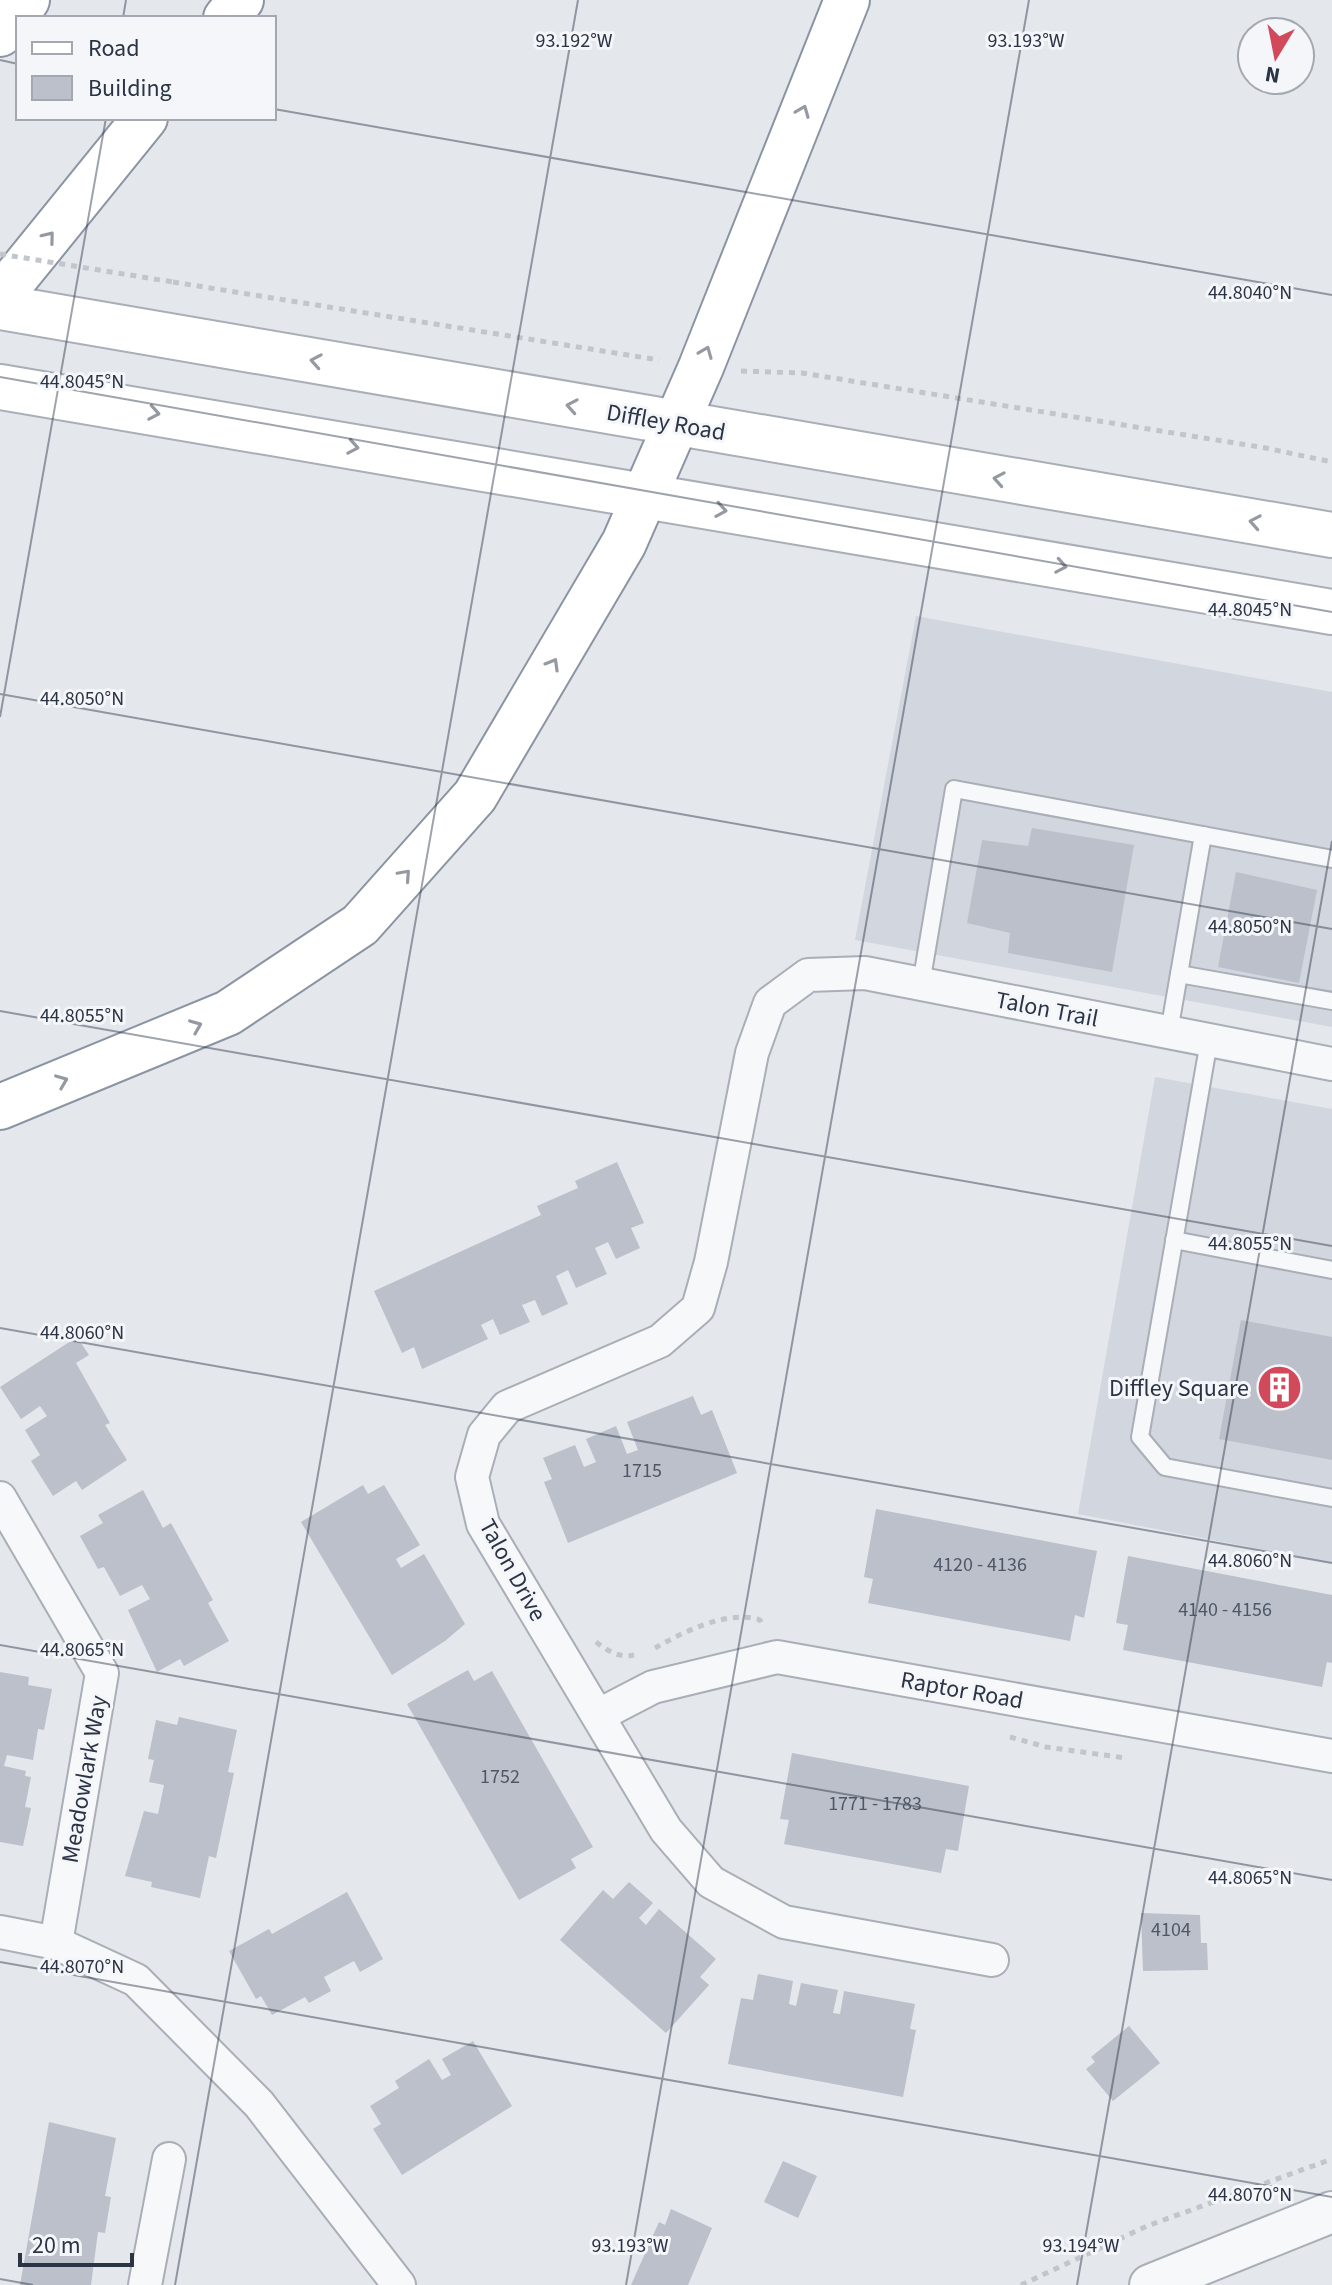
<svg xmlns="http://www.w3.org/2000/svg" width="1332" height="2285" viewBox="0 0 1332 2285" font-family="'Source Sans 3',sans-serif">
<rect width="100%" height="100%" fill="#e4e7ec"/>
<!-- built -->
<g fill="#d2d6de">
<path d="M916,616L1332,692V1027L855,940Z"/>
<path d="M1155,1077L1332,1109V1563L1078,1514Z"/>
</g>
<!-- building -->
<g fill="#bbc0ca">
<path d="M1032,828L1134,845L1112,972L1008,953L1010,933L967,923L982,840L1028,846Z"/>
<path d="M1236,872L1317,890L1299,983L1218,967Z"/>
<path d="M617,1162L644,1223L631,1228L640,1248L616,1259L608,1242L595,1248L607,1274L576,1288L568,1270L556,1276L568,1304L542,1316L535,1300L522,1305L530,1322L500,1335L493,1319L481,1325L488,1339L422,1369L414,1347L402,1353L374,1291L541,1215L537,1206L578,1188L575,1181Z"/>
<path d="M1241,1320L1332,1337V1460L1219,1439Z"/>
<path d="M77,1337L89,1355L76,1363L110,1423L105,1425L127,1460L82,1490L76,1481L53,1496L31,1461L40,1455L25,1430L47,1416L40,1406L21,1419L0,1387Z"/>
<path d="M693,1396L701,1415L712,1410L737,1473L568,1543L544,1482L552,1479L543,1458L575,1445L584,1467L596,1462L586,1439L616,1426L627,1454L638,1450L627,1422Z"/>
<path d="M363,1485L368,1494L384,1485L420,1545L396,1559L401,1568L424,1554L465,1624L445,1641L392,1675L301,1522Z"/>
<path d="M143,1490L163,1528L171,1523L213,1600L208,1603L229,1641L184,1666L180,1659L157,1672L128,1610L150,1599L142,1585L120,1596L104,1567L98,1569L80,1536L103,1523L98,1515Z"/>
<path d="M876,1509L1097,1551L1084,1618L1075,1615L1070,1641L868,1603L873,1579L864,1577Z"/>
<path d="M1128,1556L1332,1595V1663L1327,1662L1322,1687L1123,1650L1128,1625L1116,1623Z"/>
<path d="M468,1670L474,1681L492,1671L593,1847L571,1859L576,1868L519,1900L407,1704Z"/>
<path d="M0,1672L29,1677L28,1685L52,1689L44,1730L38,1729L33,1760L7,1755L4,1766L26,1771L25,1776L31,1777L25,1807L31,1808L23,1846L0,1842Z"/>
<path d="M179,1717L237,1730L228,1772L234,1773L216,1858L209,1856L200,1898L151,1887L152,1882L125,1876L144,1811L158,1814L164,1785L149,1782L154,1760L148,1759L156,1720L177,1725Z"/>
<path d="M792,1753L969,1786L958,1851L946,1849L941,1873L784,1844L789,1820L780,1819Z"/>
<path d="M629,1882L653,1903L639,1918L646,1925L659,1909L716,1959L700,1977L709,1985L666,2033L560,1940L603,1890L613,1899Z"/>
<path d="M347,1892L383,1959L360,1972L354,1961L324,1977L331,1991L309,2003L305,1997L272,2015L261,1996L256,1999L229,1951L269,1929L272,1934Z"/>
<path d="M1141,1913L1200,1915L1201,1943H1207L1208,1970L1143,1971Z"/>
<path d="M758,1974L793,1981L789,2004L796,2006L801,1983L838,1990L833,2013L840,2014L844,1991L915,2004L910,2029L916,2030L903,2097L728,2064L741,1998L753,2000Z"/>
<path d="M1129,2026L1160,2063L1113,2101L1086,2069L1095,2062L1091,2057Z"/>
<path d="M473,2041L512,2106L402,2175L373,2129L381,2124L370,2106L399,2088L395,2081L429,2059L442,2080L451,2075L442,2059Z"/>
<path d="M49,2122L116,2138L105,2196L111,2197L105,2233L98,2232L91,2285H20Z"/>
<path d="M783,2161L817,2176L798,2218L764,2202Z"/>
<path d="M671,2209L712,2228L688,2285H631L659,2222L665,2225Z"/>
</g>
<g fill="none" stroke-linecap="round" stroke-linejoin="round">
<defs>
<g id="service">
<path d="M1179,974L1332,1001"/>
<path d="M921,984L954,789L1332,859"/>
<path d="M1169,1032L1203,835"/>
<path d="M1209,1041L1140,1437L1165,1467L1332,1498"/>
<path d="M1174,1240L1332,1270"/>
</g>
<g id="minor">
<path d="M0,1498L102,1673L56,1943"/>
<path d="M599,1715L653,1687L777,1657L1332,1756"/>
<path d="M0,1932L56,1943L136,1980L259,2104L399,2285"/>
<path d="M992,1960L784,1922L711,1882L666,1830L483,1524L472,1477L484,1435L507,1407L660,1341L698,1308L711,1262L752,1053L770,1003L808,975L865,973L1332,1064"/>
<path d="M145,2285L169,2159"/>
</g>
<path id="tertiary" d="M1150,2285L1332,2212"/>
<g id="secondary">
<path d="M0,307L1332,535"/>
<path d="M0,387C444,462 888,538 1332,612"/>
</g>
<g id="motorway">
<path d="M226,18L241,0"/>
<path d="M0,34L27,0"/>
<path d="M0,297L145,118"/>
<path d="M0,1107L228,1013L360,925L475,796L624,543L701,367L847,0"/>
</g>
</defs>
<!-- service casing -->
<use href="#service" stroke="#a9aeb7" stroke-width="20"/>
<!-- minor casing -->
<use href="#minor" stroke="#a9aeb7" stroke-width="36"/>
<!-- tertiary casing -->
<use href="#tertiary" stroke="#a9aeb7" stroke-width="44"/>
<!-- secondary casing -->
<use href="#secondary" stroke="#a9aeb7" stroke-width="48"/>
<!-- motorway casing -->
<use href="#motorway" stroke="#8b94a3" stroke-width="48"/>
<!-- path -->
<g stroke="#c2c5cb" stroke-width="5" stroke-dasharray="6 6" stroke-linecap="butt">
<path d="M173,282L659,360"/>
<path d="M741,371L802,373L1266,448L1332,462"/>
<path d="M596,1642C608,1651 619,1658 634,1655"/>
<path d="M655,1648C683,1632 729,1609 760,1620L762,1625"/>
<path d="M1010,1737L1046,1747L1126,1758"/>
<path d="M1021,2285L1147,2226L1332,2159"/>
</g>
<!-- service -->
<use href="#service" stroke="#f7f8fa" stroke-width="16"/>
<!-- minor -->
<use href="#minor" stroke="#f7f8fa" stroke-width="32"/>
<!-- tertiary -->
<use href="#tertiary" stroke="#f7f8fa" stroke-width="40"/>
<!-- secondary -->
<use href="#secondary" stroke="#fff" stroke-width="44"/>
<!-- motorway -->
<use href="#motorway" stroke="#fff" stroke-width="44"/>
<!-- path-bridge -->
<path stroke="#c2c5cb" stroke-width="5" stroke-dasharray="6 6" stroke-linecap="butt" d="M0,254L173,282"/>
</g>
<!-- one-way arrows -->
<defs><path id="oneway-chevron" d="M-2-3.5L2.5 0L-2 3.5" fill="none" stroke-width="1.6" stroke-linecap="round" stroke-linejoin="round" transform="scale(2)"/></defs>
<g stroke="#959aa2">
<use href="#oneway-chevron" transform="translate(803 111) rotate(-68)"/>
<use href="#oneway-chevron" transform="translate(49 237) rotate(-51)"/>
<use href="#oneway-chevron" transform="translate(706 352) rotate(-68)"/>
<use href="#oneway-chevron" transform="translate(316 361) rotate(-170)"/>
<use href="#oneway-chevron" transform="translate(572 406) rotate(-170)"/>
<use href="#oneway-chevron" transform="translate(154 413) rotate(10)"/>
<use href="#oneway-chevron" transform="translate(353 447) rotate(10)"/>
<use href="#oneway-chevron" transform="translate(999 479) rotate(-170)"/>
<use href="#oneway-chevron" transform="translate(721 510) rotate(9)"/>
<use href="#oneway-chevron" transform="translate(1255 522) rotate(-170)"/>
<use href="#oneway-chevron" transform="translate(1061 566) rotate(10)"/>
<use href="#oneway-chevron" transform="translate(553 664) rotate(-60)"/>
<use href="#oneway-chevron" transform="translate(405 875) rotate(-48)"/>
<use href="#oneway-chevron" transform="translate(196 1026) rotate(-22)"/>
<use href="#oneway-chevron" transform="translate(62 1081) rotate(-22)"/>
</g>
<!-- ticks -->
<path fill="none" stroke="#2b3445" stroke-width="2" stroke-opacity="0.45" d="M123,18L126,0M0,60L18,64M274,109L1332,295M0,377L1332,612M0,694L1332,929M0,717L106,118M0,1011L1332,1246M0,1328L1332,1563M0,1645L1332,1880M0,1962L1332,2197M0,2279L33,2285M175,2285L578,0M626,2285L1029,0M1077,2285L1332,841"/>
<!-- icons -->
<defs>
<symbol id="building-disc" viewBox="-11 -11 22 22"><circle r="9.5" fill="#d1495b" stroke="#f4f6f9"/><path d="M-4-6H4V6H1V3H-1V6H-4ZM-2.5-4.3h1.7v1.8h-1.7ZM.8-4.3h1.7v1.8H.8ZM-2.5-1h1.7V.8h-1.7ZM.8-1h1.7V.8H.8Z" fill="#fff"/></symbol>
</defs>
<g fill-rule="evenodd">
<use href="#building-disc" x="1254" y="1362" width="51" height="51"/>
</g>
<g text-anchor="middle" stroke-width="6" stroke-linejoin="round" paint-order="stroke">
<!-- number labels -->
<g font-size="20" fill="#4f5766">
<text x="642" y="1477">1715</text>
<text x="980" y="1571">4120 - 4136</text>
<text x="1225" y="1616">4140 - 4156</text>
<text x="500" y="1783">1752</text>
<text x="875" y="1810">1771 - 1783</text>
<text x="1171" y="1936">4104</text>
</g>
<!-- street labels -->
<g font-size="24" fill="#2b3445" stroke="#f4f6f9">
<text transform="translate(666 422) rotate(10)" y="8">Diffley Road</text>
<text transform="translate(1047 1009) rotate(11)" y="8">Talon Trail</text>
<text transform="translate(513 1570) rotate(61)" y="8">Talon Drive</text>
<text transform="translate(962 1690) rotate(10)" y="8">Raptor Road</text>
<text transform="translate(84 1779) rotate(-80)" y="8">Meadowlark Way</text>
</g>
<!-- poi labels -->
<g font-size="24" fill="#2b3445" stroke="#f4f6f9" text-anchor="end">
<text x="1249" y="1396">Diffley Square</text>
</g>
</g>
<g font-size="20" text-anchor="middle" fill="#2b3445" stroke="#f4f6f9" stroke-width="6" stroke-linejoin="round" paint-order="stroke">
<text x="574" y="47">93.192°W</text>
<text x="1026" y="47">93.193°W</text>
<text x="1250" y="299">44.8040°N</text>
<text x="82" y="388">44.8045°N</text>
<text x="1250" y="616">44.8045°N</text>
<text x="82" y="705">44.8050°N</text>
<text x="1250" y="933">44.8050°N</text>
<text x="82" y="1022">44.8055°N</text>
<text x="1250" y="1250">44.8055°N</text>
<text x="82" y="1339">44.8060°N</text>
<text x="1250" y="1567">44.8060°N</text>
<text x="82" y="1656">44.8065°N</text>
<text x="1250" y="1884">44.8065°N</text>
<text x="82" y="1973">44.8070°N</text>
<text x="1250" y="2201">44.8070°N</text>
<text x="630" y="2252">93.193°W</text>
<text x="1081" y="2252">93.194°W</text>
</g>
<!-- legend -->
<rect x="16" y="16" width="260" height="104" fill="#f4f6f9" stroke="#a4a8b1" stroke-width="2"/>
<rect x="32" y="42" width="40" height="12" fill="#ffffff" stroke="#a4a8b1" stroke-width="2"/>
<text x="88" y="56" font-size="24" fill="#2b3445">Road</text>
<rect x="32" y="76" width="40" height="24" fill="#bbc0ca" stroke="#a4a8b1" stroke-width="2"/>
<text x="88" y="96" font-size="24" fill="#2b3445">Building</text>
<!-- north arrow -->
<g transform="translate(1276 56) rotate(190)"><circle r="38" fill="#f4f6f9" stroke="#a4a8b1" stroke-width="2"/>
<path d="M0-6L14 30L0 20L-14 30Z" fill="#d1495b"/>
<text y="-12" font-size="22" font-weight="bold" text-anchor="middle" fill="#2b3445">N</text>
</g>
<!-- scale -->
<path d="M20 2253v12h112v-12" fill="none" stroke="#2b3445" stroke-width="4"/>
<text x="32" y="2253" font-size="24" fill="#2b3445" stroke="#f4f6f9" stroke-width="6" paint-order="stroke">20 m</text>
</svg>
